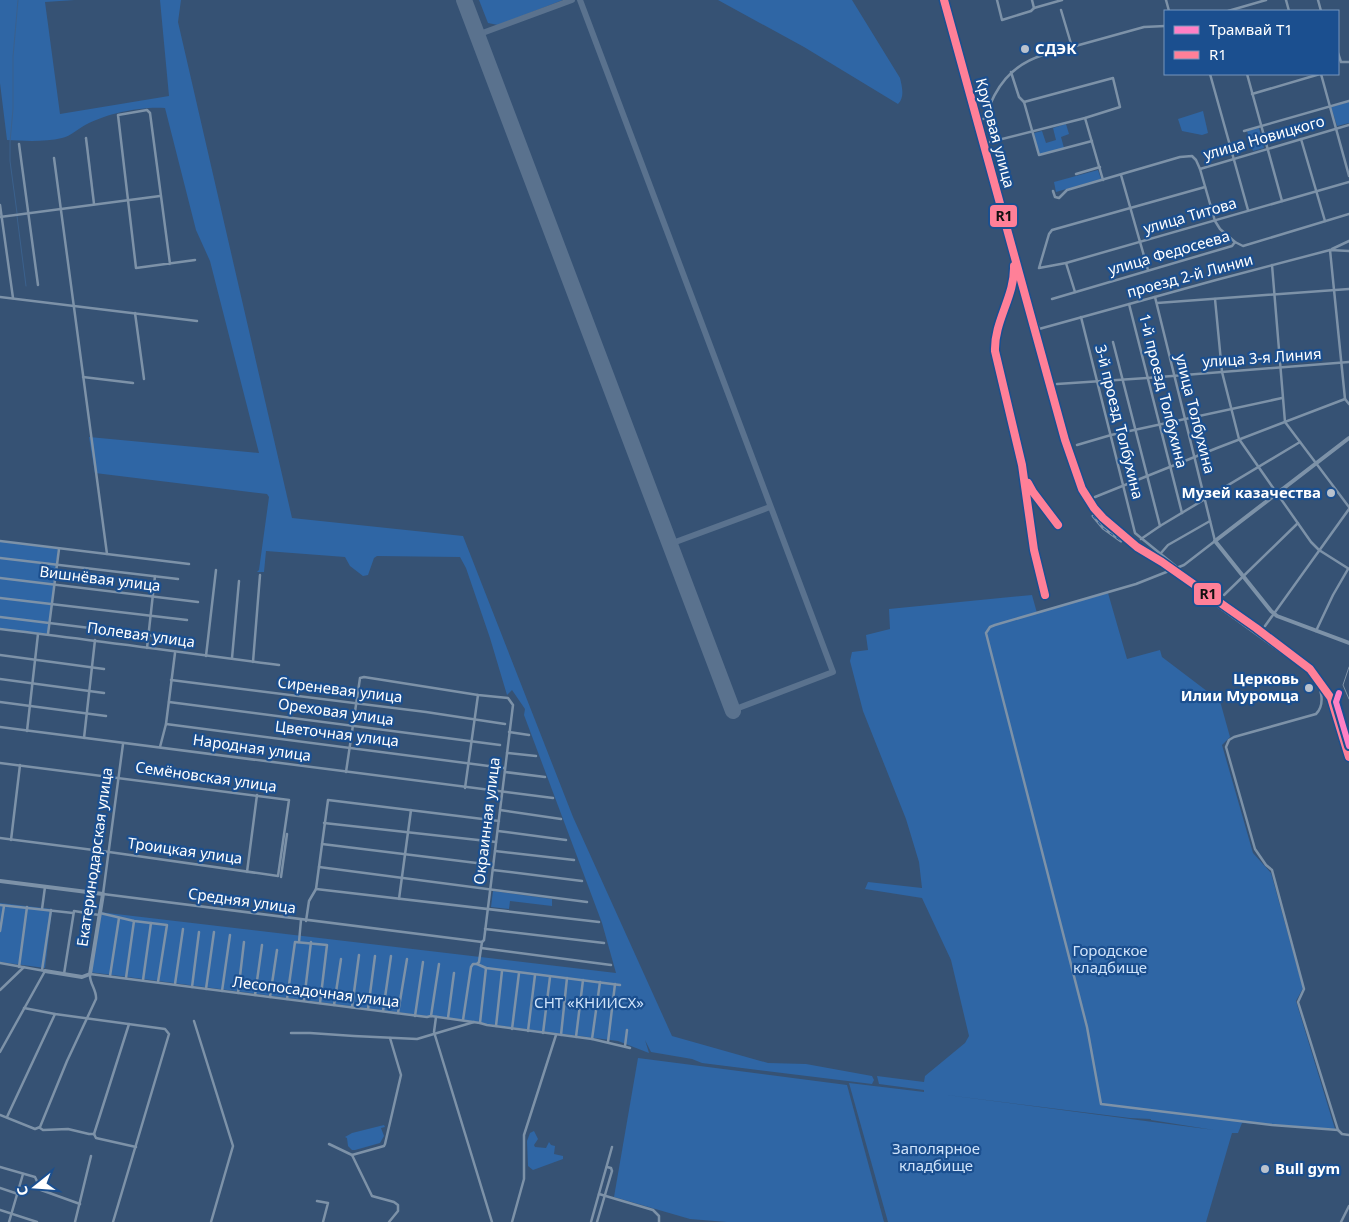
<svg xmlns="http://www.w3.org/2000/svg" width="1349" height="1222" viewBox="0 0 1349 1222" font-family="'Noto Sans',sans-serif">
<rect width="100%" height="100%" fill="#365274"/>
<!-- green -->
<g fill="#2f66a5" fill-rule="evenodd">
<path d="M0,0H75L45,2L60,114L169,96L160,0H181L178,22L292,518L463,536L573,817L672,1036L768,1063L806,1064L872,1076L874,1080L872,1084L702,1063L692,1059L651,1052L645,1040L649,1053L618,1041L89,972L99,912L616,973L602,923L524,715L525,709L512,690L507,695L490,638L466,568L460,557L377,556L374,558L368,575L363,576L350,566L345,557L266,551L264,572H257L259,570L269,497L267,494L95,473L89,437L259,453L210,261L196,230L165,108C143,106 109,113 89,123C80,127 71,136 62,138C45,142 24,141 7,140L0,83Z"/>
<path d="M479,0H563L498,25L488,23Z"/>
<path d="M718,0H852L900,78C902,87 905,97 898,104L804,47Z"/>
<path d="M1349,102V123L1337,126L1331,107Z"/>
<path d="M1203,111L1208,133L1202,135L1182,131L1178,119Z"/>
<path d="M1066,124L1069,134L1061,137L1064,148L1039,155L1034,133L1042,131L1046,143L1056,140L1053,128Z"/>
<path d="M1259,128L1264,148L1253,151L1247,131Z"/>
<path d="M1098,170L1101,179L1056,192L1054,182Z"/>
<path d="M0,541L58,549L48,634L0,629Z"/>
<path d="M1108,593L1127,659L1160,650L1162,657L1220,701L1230,737L1222,745L1253,853L1271,873L1303,988L1296,1001L1335,1129L1242,1123L1238,1133H1232L1206,1222H888L849,1083L924,1092V1090L879,1084L877,1076L924,1082L925,1076L965,1043L969,1036L951,960L922,898L865,889L868,882L922,888L919,862L906,819L863,711L850,661L852,652L868,650L866,635L890,629L889,609L1032,595L1037,613ZM939,1094L1130,1118L1151,1119V1120L1214,1130Z"/>
<path d="M493,891L552,899V906L510,901L509,909L491,907Z"/>
<path d="M0,903L52,909L45,968L0,962Z"/>
<path d="M638,1058L847,1085L884,1222H727L690,1219L614,1197Z"/>
<path d="M384,1125L385,1127L381,1128L384,1136L380,1143L355,1150H352L348,1146L347,1138L345,1137L352,1133Z"/>
<path d="M534,1131L538,1139L534,1145L535,1147L546,1148L549,1142L551,1145L555,1146L554,1154L563,1156V1159L533,1170L528,1166L527,1141L530,1133Z"/>
</g>
<g fill="none" stroke-linecap="round" stroke-linejoin="round">
<!-- stream -->
<g stroke="#3b618d" stroke-width="1">
<path d="M17,213L10,161V142L13,109V57L18,0"/>
<path d="M17,216L26,286"/>
</g>
<!-- taxiway -->
<g stroke="#5a728e" stroke-width="6">
<path d="M580,0L833,672L733,710"/>
<path d="M477,35L572,0"/>
<path d="M670,544L770,507"/>
</g>
<!-- runway -->
<path stroke="#5a728e" stroke-width="16" d="M464,0L733,711"/>
<!-- minor -->
<g stroke="#7d92a8" stroke-width="2.5">
<path d="M947,0L1027,294L1039,329L1216,280L1330,250L1349,251"/>
<path d="M997,0L1002,20L1031,11L1034,8L1062,0"/>
<path d="M1032,0L1034,8"/>
<path d="M1166,0L1169,11"/>
<path d="M1286,0L1289,11"/>
<path d="M1318,0L1321,11"/>
<path d="M1061,10L1072,47"/>
<path d="M1228,11L1266,0"/>
<path d="M1338,53L1341,62H1349"/>
<path d="M1011,72L1019,97L1024,102"/>
<path d="M1210,74L1248,210"/>
<path d="M1247,74L1282,201"/>
<path d="M1321,74L1349,176"/>
<path d="M1252,94L1320,74"/>
<path d="M1024,102L1039,155L1092,141"/>
<path d="M1085,118L1103,180"/>
<path d="M979,121L985,118C995,87 1011,65 1043,55L1144,27L1165,26"/>
<path d="M1244,131L1349,101"/>
<path d="M86,138L94,204"/>
<path d="M1301,139L1325,221"/>
<path d="M990,142L1085,118L1120,107L1113,78L1024,102"/>
<path d="M19,144L38,285"/>
<path d="M54,158L107,554"/>
<path d="M1200,169L1215,221L1220,229L1235,242"/>
<path d="M1076,174L1100,167"/>
<path d="M1121,175L1148,270"/>
<path d="M1205,187L1052,230L1049,234L1039,268L1066,263L1349,182"/>
<path d="M1053,191L1055,197L1059,198L1067,190L1180,157L1192,156L1196,160L1200,169L1349,125"/>
<path d="M0,205L13,298"/>
<path d="M0,217L160,196"/>
<path d="M1332,249L1349,241"/>
<path d="M1330,250L1345,399L1349,404"/>
<path d="M1066,263L1075,292"/>
<path d="M170,264L150,113L147,110L118,115L136,268L195,260"/>
<path d="M1272,265L1285,422L1349,507"/>
<path d="M0,297L197,321"/>
<path d="M1155,297L1215,541L1184,565L1136,584L995,625L990,627L986,633L1087,1027L1101,1104L1272,1125L1338,1130"/>
<path d="M1052,299L1232,246L1235,242L1243,246L1349,214"/>
<path d="M1215,299L1222,372L1239,439L1311,542L1319,550L1349,569"/>
<path d="M1157,303L1349,289"/>
<path d="M1129,304L1182,513"/>
<path d="M135,313L144,379"/>
<path d="M1081,317L1135,533L1178,568"/>
<path d="M1113,342L1160,526"/>
<path d="M83,377L133,383"/>
<path d="M1057,384L1147,378L1349,362"/>
<path d="M1077,445L1111,435L1282,398"/>
<path d="M1095,497L1217,448L1345,399"/>
<path d="M1141,539L1160,526L1300,442"/>
<path d="M0,541L189,564"/>
<path d="M1161,553L1168,545L1210,521"/>
<path d="M0,558L178,579"/>
<path d="M1169,571L1313,675C1321,686 1326,704 1316,714L1234,737L1229,740L1226,747L1255,849L1266,865L1272,870L1304,989L1298,1002L1338,1130L1342,1134L1349,1135"/>
<path d="M0,578L198,602"/>
<path d="M1224,595L1298,523"/>
<path d="M0,598L187,620"/>
<path d="M0,617L180,639"/>
<path d="M1265,626L1349,509"/>
<path d="M0,629C93,640 186,653 279,665"/>
<path d="M1316,631L1333,595L1348,569"/>
<path d="M48,634L59,549"/>
<path d="M147,648L155,576"/>
<path d="M0,655L104,669"/>
<path d="M206,656L216,570"/>
<path d="M232,658L239,581"/>
<path d="M253,662L260,575"/>
<path d="M0,679L104,693"/>
<path d="M171,680L426,712L505,724"/>
<path d="M0,702L106,716"/>
<path d="M169,702L500,745"/>
<path d="M166,724L504,768"/>
<path d="M0,727L553,798"/>
<path d="M27,731L38,634"/>
<path d="M509,732L529,735"/>
<path d="M84,738L95,640"/>
<path d="M123,744L103,894L482,942"/>
<path d="M160,747L166,724L175,653"/>
<path d="M507,753L536,756"/>
<path d="M0,763L289,800L278,876L109,852L0,838"/>
<path d="M346,772L360,678L364,677L478,695L508,698L513,705L484,940L482,942L479,962L477,964H473L471,967L463,1020"/>
<path d="M505,772L545,777"/>
<path d="M465,788L478,695"/>
<path d="M500,810L561,819"/>
<path d="M324,823L496,842"/>
<path d="M498,831L566,840"/>
<path d="M11,840L20,765"/>
<path d="M322,844L493,865"/>
<path d="M495,851L574,860"/>
<path d="M319,867L587,902"/>
<path d="M493,870L582,881"/>
<path d="M247,872L257,795"/>
<path d="M281,877L287,834"/>
<path d="M316,889L599,922"/>
<path d="M399,899L411,810"/>
<path d="M0,905L73,913"/>
<path d="M42,909L45,887"/>
<path d="M100,913L134,921L167,925L158,982"/>
<path d="M306,921L309,901L316,889L328,800L499,821"/>
<path d="M485,929L604,943"/>
<path d="M0,931L4,906"/>
<path d="M299,942L301,920"/>
<path d="M481,948L611,965"/>
<path d="M0,963L45,971L0,1052"/>
<path d="M477,964L486,968L620,985"/>
<path d="M19,967L27,907"/>
<path d="M42,970L51,910"/>
<path d="M64,974L74,911L99,915"/>
<path d="M110,976L119,918"/>
<path d="M126,978L134,921"/>
<path d="M143,980L151,923"/>
<path d="M175,984L183,929"/>
<path d="M192,987L199,932"/>
<path d="M206,989L214,932"/>
<path d="M0,990L24,967"/>
<path d="M222,991L230,935"/>
<path d="M238,993L244,942"/>
<path d="M255,995L262,945"/>
<path d="M270,997L277,950"/>
<path d="M287,999L295,942L327,945L320,1003"/>
<path d="M304,1000L311,942"/>
<path d="M334,1005L341,959"/>
<path d="M352,1007L359,955"/>
<path d="M24,1008L55,1014L165,1029L169,1034L113,1222"/>
<path d="M368,1009L375,956"/>
<path d="M383,1011L391,956"/>
<path d="M398,1013L407,959"/>
<path d="M415,1016L423,962"/>
<path d="M431,1016L439,964"/>
<path d="M436,1017L434,1032L492,1222"/>
<path d="M448,1018L454,973"/>
<path d="M194,1021L233,1146L211,1222"/>
<path d="M480,1023L486,968"/>
<path d="M496,1026L502,971"/>
<path d="M512,1029L519,973"/>
<path d="M528,1031L535,975"/>
<path d="M291,1033H310L354,1036L417,1039L474,1022"/>
<path d="M543,1033L550,977"/>
<path d="M561,1035L567,978"/>
<path d="M576,1037L583,980"/>
<path d="M592,1039L600,982"/>
<path d="M608,1042L615,984"/>
<path d="M625,1046L627,1030"/>
<path d="M0,1115L35,1129L40,1127L67,1061L96,999C97,990 89,983 90,974L427,1017L431,1016L480,1023L487,1025L592,1039L630,1048"/>
<path d="M7,1117L55,1014"/>
<path d="M40,1128L43,1130L68,1129L89,1134H94"/>
<path d="M94,1134L129,1024"/>
<path d="M94,1134L96,1138L136,1147"/>
<path d="M329,1144L352,1155"/>
<path d="M0,1167L35,1177L41,1190L80,1204"/>
<path d="M0,1188L18,1194"/>
<path d="M599,1194L653,1210L659,1216V1222"/>
<path d="M317,1201L328,1203L323,1222"/>
<path d="M0,1210L37,1222"/>
<path d="M9,1222L23,1174"/>
<path d="M75,1222L91,1156"/>
<path d="M389,1222L398,1211V1205L394,1202L372,1196L352,1155L384,1146L385,1144L401,1075L390,1038"/>
<path d="M512,1222L524,1179V1135L556,1035"/>
<path d="M591,1222L612,1147"/>
<path d="M597,1222L612,1171L611,1168L607,1167"/>
<path d="M1341,1222L1349,1206"/>
</g>
<!-- tertiary -->
<g stroke="#7d92a8" stroke-width="4">
<path d="M1349,438L1215,541L1271,611L1277,616L1349,643"/>
<path d="M0,881L103,894L90,974L82,977L45,971"/>
</g>
<!-- tram -->
<g stroke="#7e92a7" stroke-width="1">
<path d="M1349,667L1343,685L1349,699"/>
<path d="M1339,693L1336,702L1349,746"/>
</g>
<defs>
<g id="rail">
<path d="M944,0L1065,440L1082,489L1094,508L1103,518L1137,547L1162,562L1256,628L1310,669L1331,698L1349,757"/>
<path d="M1014,264L1013,283L997,330L995,351L1022,465L1034,550L1045,595"/>
<path d="M1028,483L1033,492L1058,525"/>
<path d="M1093,516L1103,528L1121,541"/>
</g>
</defs>
<!-- rail casing -->
<use href="#rail" stroke="#7e92a7" stroke-width="3"/>
<!-- rail -->
<use href="#rail" stroke="#1b4f8f" stroke-width="1" stroke-dasharray="4" stroke-linecap="butt"/>
<defs>
<g id="rail-1">
<path d="M944,0L1065,440L1082,489L1094,508L1103,518L1137,547L1162,562L1256,628L1310,669L1331,698L1349,757"/>
<path d="M1014,266C1015,296 994,321 995,351L1022,465L1034,550L1045,595"/>
<path d="M1028,483L1033,492L1058,525"/>
</g>
</defs>
<!-- rail-1 casing -->
<use href="#rail-1" stroke="#1b4f8f" stroke-width="11"/>
<!-- rail-1 -->
<use href="#rail-1" stroke="#ff8098" stroke-width="8"/>
<defs>
<path id="tram-1" d="M1339,693L1336,702L1349,746"/>
</defs>
<!-- tram-1 casing -->
<use href="#tram-1" stroke="#1b4f8f" stroke-width="10"/>
<!-- tram-1 -->
<use href="#tram-1" stroke="#ff80c5" stroke-width="6"/>
</g>
<!-- markers -->
<g fill="#b9c2ce" stroke="#1b4f8f" stroke-width="2">
<circle cx="1025" cy="49" r="5"/>
<circle cx="1331" cy="493" r="5"/>
<circle cx="1309" cy="688" r="5"/>
<circle cx="1265" cy="1169" r="5"/>
</g>
<g text-anchor="middle" stroke-width="4.5" stroke-linejoin="round" paint-order="stroke">
<!-- poi labels -->
<g font-size="15" font-weight="bold" fill="#fff" stroke="#1b4f8f" text-anchor="start">
<text x="1035" y="54">СДЭК</text>
<text x="1321" y="498" text-anchor="end">Музей казачества</text>
<text x="1299" y="684" text-anchor="end">Церковь<tspan x="1299" dy="17">Илии Муромца</tspan></text>
<text x="1275" y="1174">Bull gym</text>
</g>
<!-- street labels -->
<g font-size="15" fill="#fff" stroke="#1b4f8f">
<text transform="translate(995 133) rotate(75)" y="5">Круговая улица</text>
<text transform="translate(1264 138) rotate(-16)" y="5">улица Новицкого</text>
<text transform="translate(1190 216) rotate(-16)" y="5">улица Титова</text>
<text transform="translate(1169 253) rotate(-16)" y="5">улица Федосеева</text>
<text transform="translate(1190 276) rotate(-15)" y="5">проезд 2-й Линии</text>
<text transform="translate(1262 358) rotate(-4)" y="5">улица 3-я Линия</text>
<text transform="translate(1163 391) rotate(76)" y="5">1-й проезд Толбухина</text>
<text transform="translate(1195 414) rotate(76)" y="5">улица Толбухина</text>
<text transform="translate(1119 422) rotate(76)" y="5">3-й проезд Толбухина</text>
<text transform="translate(100 579) rotate(7)" y="5">Вишнёвая улица</text>
<text transform="translate(141 635) rotate(8)" y="5">Полевая улица</text>
<text transform="translate(340 690) rotate(7)" y="5">Сиреневая улица</text>
<text transform="translate(336 712) rotate(8)" y="5">Ореховая улица</text>
<text transform="translate(337 734) rotate(7)" y="5">Цветочная улица</text>
<text transform="translate(252 748) rotate(8)" y="5">Народная улица</text>
<text transform="translate(206 777) rotate(8)" y="5">Семёновская улица</text>
<text transform="translate(487 821) rotate(-83)" y="5">Окраинная улица</text>
<text transform="translate(185 851) rotate(8)" y="5">Троицкая улица</text>
<text transform="translate(95 857) rotate(-82)" y="5">Екатеринодарская улица</text>
<text transform="translate(242 901) rotate(8)" y="5">Средняя улица</text>
<text transform="translate(316 992) rotate(7)" y="5">Лесопосадочная улица</text>
</g>
<!-- park labels -->
<g font-size="15" fill="#cfe3fa" stroke="#1b4f8f">
<text x="1110" y="956">Городское<tspan x="1110" dy="17">кладбище</tspan></text>
<text x="589" y="1008">СНТ «КНИИСХ»</text>
<text x="936" y="1154">Заполярное<tspan x="936" dy="17">кладбище</tspan></text>
</g>
</g>
<g stroke="#1b4f8f" stroke-width="2">
<rect x="989" y="204" width="29" height="24" rx="5" fill="#ff8098"/>
<rect x="1193" y="582" width="29" height="24" rx="5" fill="#ff8098"/>
</g>
<g font-size="14" text-anchor="middle" font-weight="bold" fill="#111">
<text x="1004" y="221">R1</text>
<text x="1208" y="599">R1</text>
</g>
<!-- legend -->
<rect x="1164" y="10" width="175" height="65" fill="#1b4f8f" stroke="#7695bc"/>
<rect x="1174" y="26" width="25" height="8" fill="#ff80c5" stroke="#7695bc"/>
<text x="1209" y="35" font-size="15" fill="#ffffff">Трамвай T1</text>
<rect x="1174" y="51" width="25" height="8" fill="#ff8098" stroke="#7695bc"/>
<text x="1209" y="60" font-size="15" fill="#ffffff">R1</text>
<!-- north arrow -->
<g transform="translate(35 1187) rotate(253)" stroke="#1b4f8f" stroke-width="4" paint-order="stroke">
<path d="M0-4L9 19L0 12L-9 19Z" fill="#ffffff"/>
<text y="-8" font-size="14" font-weight="bold" text-anchor="middle" fill="#ffffff">С</text>
</g>
</svg>
